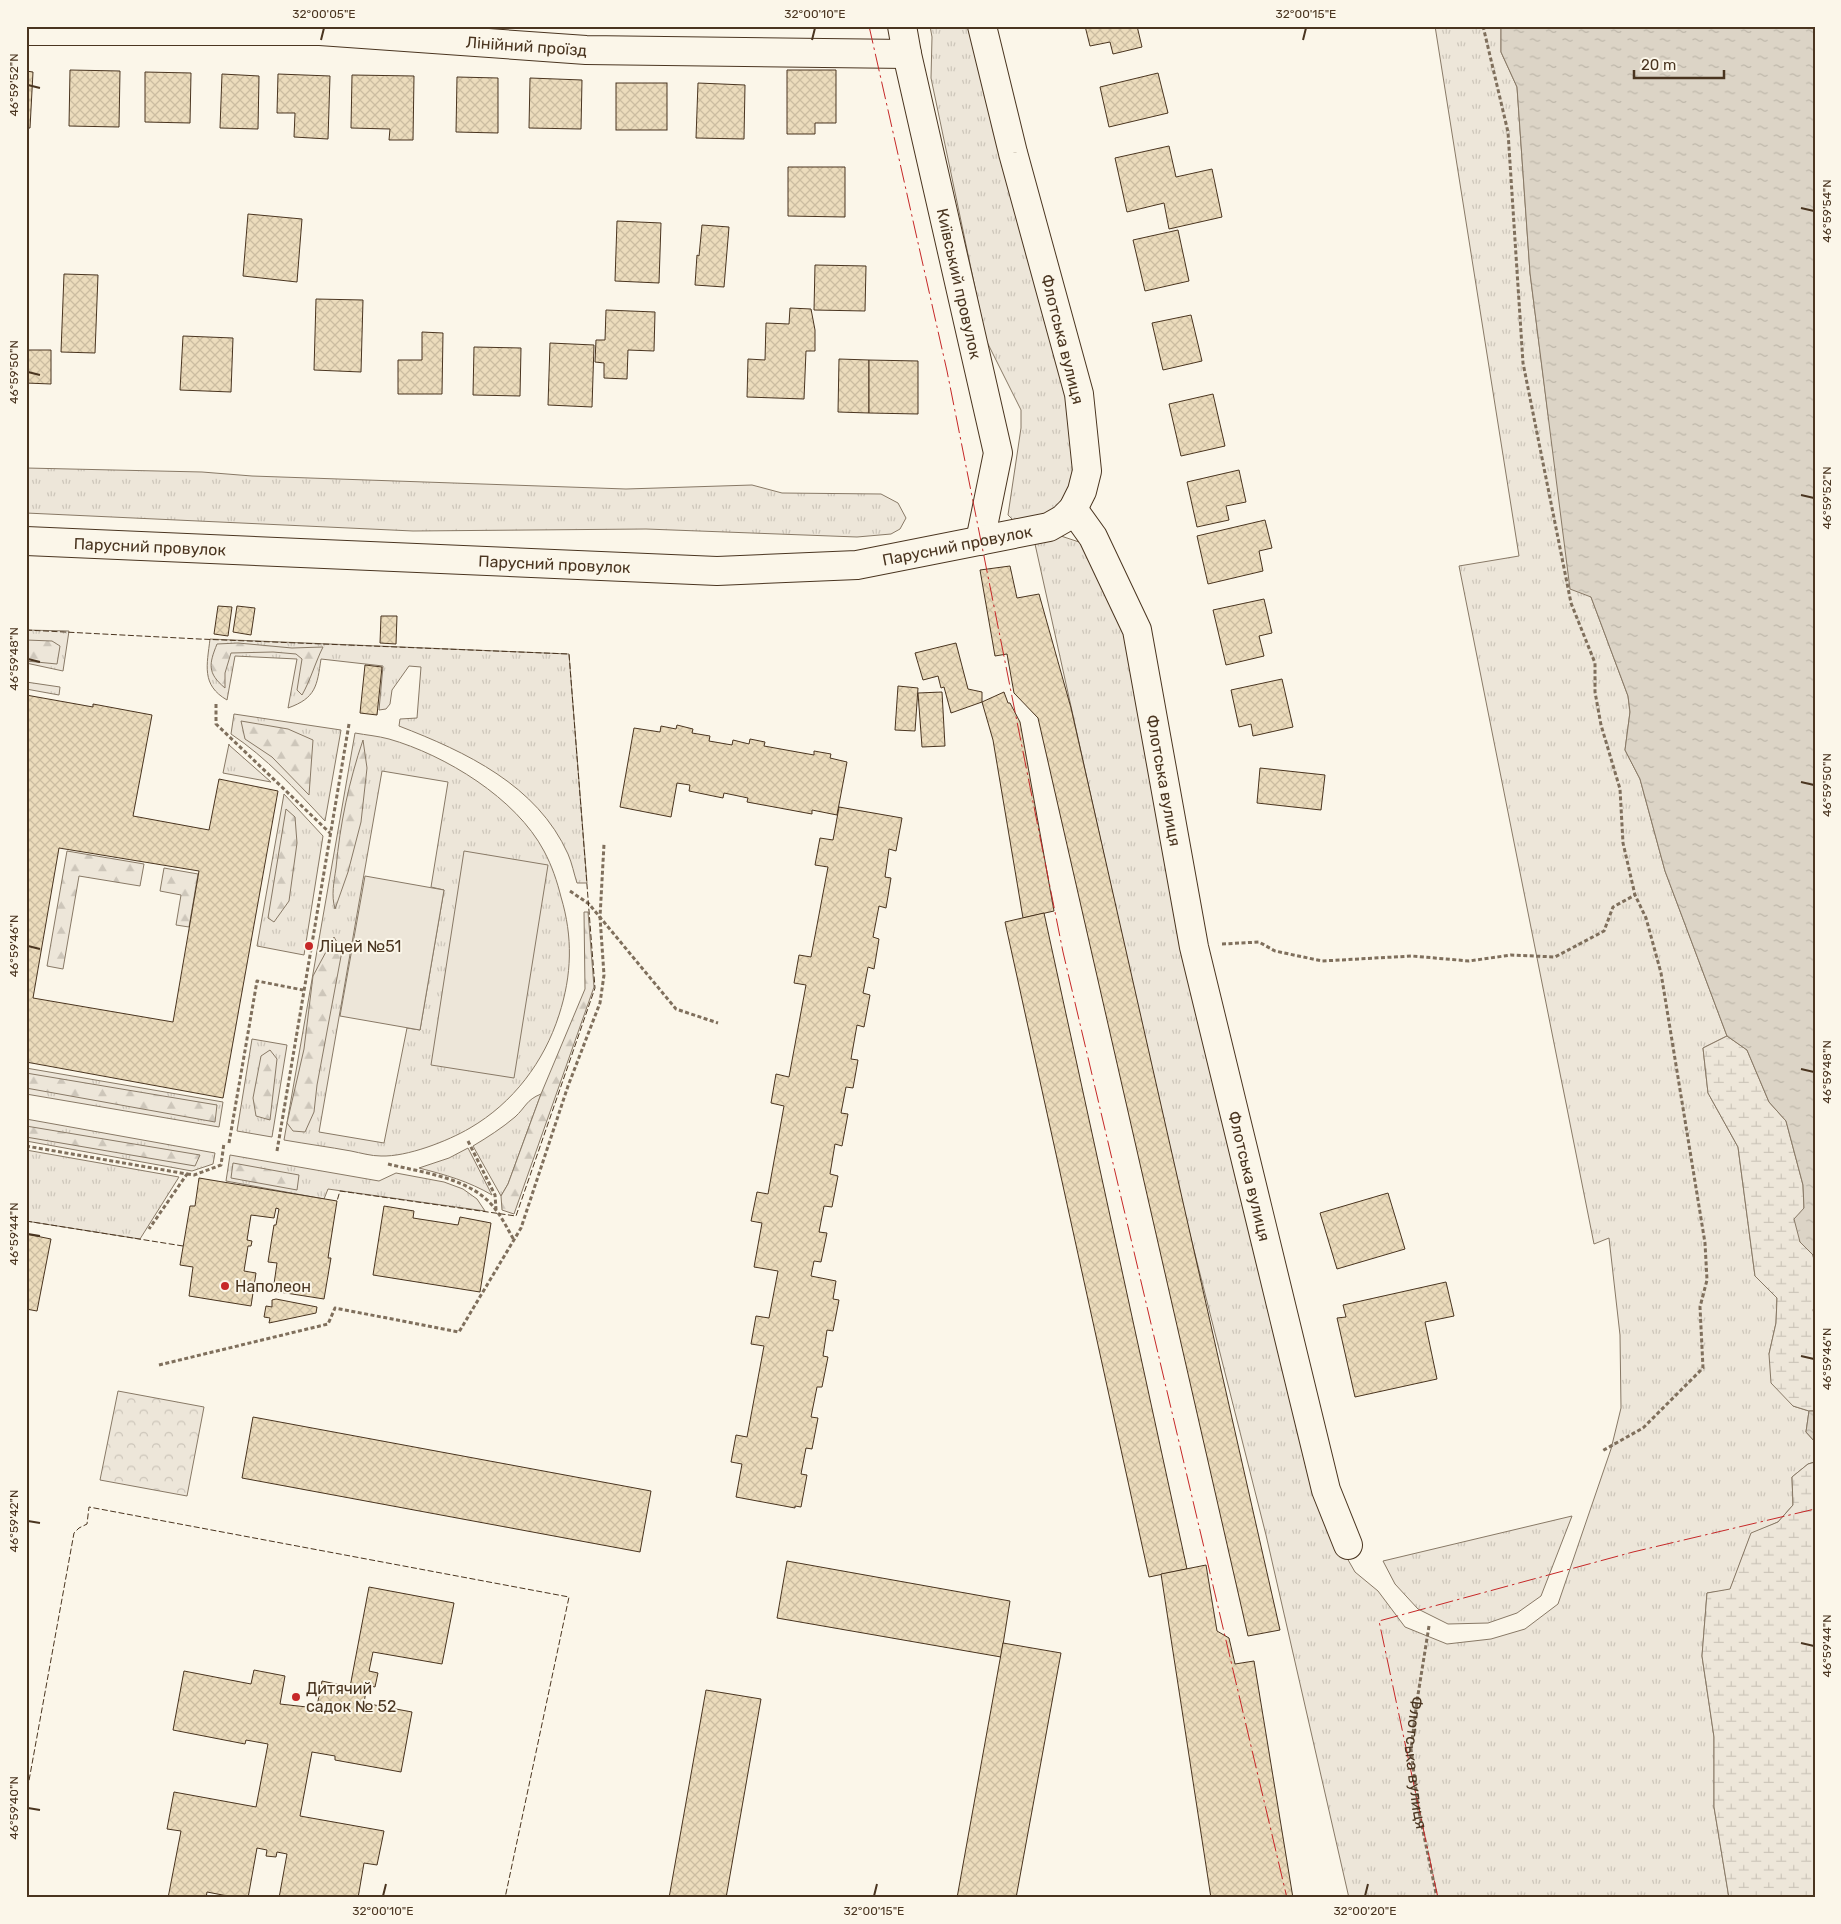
<svg xmlns="http://www.w3.org/2000/svg" width="1841" height="1924" viewBox="0 0 1841 1924" font-family="Rubik,sans-serif">
<defs>
<pattern id="grass-tufts" width="24" height="20" patternUnits="userSpaceOnUse" patternTransform="scale(1.25)"><rect width="24" height="20" fill="#ede6d9"/><path d="M3 7l-1-3M5 7V3M7 7l1-3M15 17l-1-3M17 17v-4M19 17l1-3" fill="none" stroke="#cdc6ba"/></pattern>
<pattern id="forest-firs" width="22" height="20" patternUnits="userSpaceOnUse" patternTransform="scale(1.25)"><rect width="22" height="20" fill="#ede6d9"/><path d="M5 1l3.5 6h-7zM16 11l3.5 6h-7z" fill="#cdc6ba"/></pattern>
<pattern id="wetland-marsh" width="20" height="14" patternUnits="userSpaceOnUse" patternTransform="scale(1.25)"><rect width="20" height="14" fill="#ede6d9"/><path d="M1 5h8M5 5V1M11 12h8M15 12V8" fill="none" stroke="#cdc6ba"/></pattern>
<pattern id="park-crowns" width="20" height="18" patternUnits="userSpaceOnUse" patternTransform="scale(1.25)"><rect width="20" height="18" fill="#ede6d9"/><path d="M2 6a3 3 0 1 1 6 0M12 15a3 3 0 1 1 6 0" fill="none" stroke="#cdc6ba"/></pattern>
<pattern id="water-ripples" width="26" height="14" patternUnits="userSpaceOnUse" patternTransform="scale(1.25)"><rect width="26" height="14" fill="#dcd4c6"/><path d="M2 4q2-2 4 0t4 0M15 11q2-2 4 0t4 0" fill="none" stroke="#beb7aa"/></pattern>
<pattern id="building-cross-hatch" width="8" height="8" patternUnits="userSpaceOnUse" patternTransform="scale(1.25)"><rect width="8" height="8" fill="#ecdcbc"/><path d="M0 0l8 8M0 8l8-8" fill="none" stroke="#ccbda1"/></pattern>
</defs>
<rect width="100%" height="100%" fill="#fbf6e9"/>
<!-- grass -->
<g fill="url(#grass-tufts)" stroke="#887966" fill-rule="evenodd">
<path d="M930,26H973L1075,425L1072,495L1053,513L1013,520L1008,515L1021,428V410L986,340L931,78L932,37Z"/>
<path d="M1435,26H1501V52L1517,87L1530,273L1548,414L1591,597L1628,696L1630,712L1625,750L1640,779L1665,871L1727,1036L1703,1048L1708,1093L1738,1147L1755,1276L1777,1298L1776,1323L1769,1354L1793,1406L1809,1411L1806,1432L1815,1442V1462L1808,1464L1792,1477L1793,1505L1778,1522L1751,1534L1730,1590L1707,1593L1702,1656L1714,1737V1807L1729,1898H1349L1266,1535L1174,1171L1035,544L1061,536L1088,545L1114,593L1343,1551L1355,1572L1378,1591L1405,1627L1447,1644L1491,1639L1525,1629L1558,1604L1611,1449L1621,1408L1620,1335L1609,1238L1594,1244L1459,566L1519,556Z"/>
<path d="M26,468L202,472L252,476L626,489L752,485L782,493L881,494L898,503L906,518L900,529L891,534L857,537L646,529L413,531L26,513Z"/>
<path d="M26,630L69,631L63,671L26,663Z"/>
<path d="M210,639L569,654L587,883H577C574,874 572,863 568,854C537,785 466,752 399,726L400,719L417,718L421,667L409,666L392,690L390,704L386,709L379,710L383,666L321,659C317,686 316,698 288,708L297,659L235,656L227,700C201,685 207,665 210,639Z"/>
<path d="M26,682L60,687L59,695L26,689Z"/>
<path d="M234,714L341,730L325,821C295,789 267,758 231,734Z"/>
<path d="M355,733C366,735 378,736 389,739C445,755 516,798 544,851C552,866 557,881 561,897C573,937 572,975 559,1015C544,1062 513,1103 470,1128C448,1141 407,1157 381,1156C371,1156 361,1153 351,1151C329,1147 307,1144 284,1140ZM382,771L448,782L431,887L444,890L420,1030L407,1028L384,1143L319,1132Z"/>
<path d="M229,744V745L271,782L223,773Z"/>
<path d="M284,794L323,836L304,955L257,946Z"/>
<path d="M252,1039L287,1045L272,1137L237,1131Z"/>
<path d="M26,1068L223,1102L219,1127L26,1094Z"/>
<path d="M541,1094L508,1184L501,1196L473,1146C488,1137 502,1128 515,1117C526,1107 526,1100 541,1094Z"/>
<path d="M26,1119L215,1153L213,1164L192,1171L26,1141Z"/>
<path d="M468,1148L492,1195C468,1181 446,1175 419,1168L449,1158Z"/>
<path d="M26,1150L179,1177L140,1239L26,1221Z"/>
<path d="M230,1155L379,1181L396,1173L444,1182L463,1189L477,1199L485,1211L328,1189L324,1199L226,1181Z"/>
<path d="M1572,1516L1541,1596L1517,1613L1488,1623L1448,1624L1418,1609L1395,1584L1383,1561Z"/>
</g>
<!-- forest -->
<g fill="url(#forest-firs)" stroke="#887966">
<path d="M26,640L52,641L60,646L57,664L26,661Z"/>
<path d="M238,643L292,648L323,647C315,663 311,679 302,695L297,690L302,659L296,654L273,652L231,653L225,673V688C207,673 209,664 217,644Z"/>
<path d="M241,721L288,729L313,740L309,795L272,757L245,739Z"/>
<path d="M363,740L367,768L361,822L348,872L335,909C331,895 334,882 336,868C340,824 349,781 363,740Z"/>
<path d="M286,809L295,817L297,843L289,901L274,922L268,918Z"/>
<path d="M67,851L144,864L140,886L79,876L63,969L47,966Z"/>
<path d="M164,868L198,874L189,927L176,925L181,895L160,891Z"/>
<path d="M584,912H588L594,987L514,1214L502,1210L501,1196L508,1184L541,1094L585,989Z"/>
<path d="M334,937L342,951L317,1085L314,1112L305,1132L293,1131L287,1123L304,1049L313,976Z"/>
<path d="M270,1050L277,1059L270,1120L256,1116L253,1098L261,1056Z"/>
<path d="M26,1073L217,1105L215,1122L26,1088Z"/>
<path d="M26,1126L200,1155L195,1166L26,1137Z"/>
<path d="M233,1163L299,1175L297,1190L231,1178Z"/>
</g>
<!-- wetland -->
<g fill="url(#wetland-marsh)" stroke="#887966">
<path d="M1727,1036L1747,1050L1769,1102L1786,1121L1803,1185L1804,1208L1800,1242L1813,1255L1815,1266V1305L1813,1310L1815,1317V1411H1809L1793,1406L1771,1383L1769,1354L1776,1323L1777,1298L1755,1276L1738,1147L1708,1093L1703,1048Z"/>
<path d="M1815,1462V1898H1729L1714,1807V1737L1702,1656L1707,1593L1730,1589L1751,1533L1778,1522L1793,1505L1792,1477L1808,1464Z"/>
</g>
<!-- park -->
<path fill="url(#park-crowns)" stroke="#887966" d="M118,1391L204,1407L187,1496L100,1480Z"/>
<!-- pitch -->
<g fill="#ede6d9" stroke="#887966">
<path d="M464,851L548,865L514,1078L431,1065Z"/>
<path d="M365,876L444,890L420,1030L340,1016Z"/>
</g>
<!-- water -->
<g fill="url(#water-ripples)" stroke="#887966">
<path d="M1501,26H1815V1266L1813,1255L1800,1242L1794,1219L1804,1208L1803,1185L1786,1121L1769,1102L1747,1050L1727,1036L1665,871L1640,779L1625,750L1630,712L1628,696L1591,597L1570,589L1530,273L1517,87L1501,52Z"/>
<path d="M1809,1411H1815V1442L1806,1432Z"/>
</g>
<!-- building -->
<g fill="url(#building-cross-hatch)" stroke="#4a3520" fill-rule="evenodd">
<path d="M1085,26H1137L1142,47L1113,54L1110,42L1090,46Z"/>
<path d="M70,70L120,71L119,127L69,126Z"/>
<path d="M787,70H836V123H815V134H787Z"/>
<path d="M26,71L33,72L30,128H26Z"/>
<path d="M145,72L191,73L190,123L145,122Z"/>
<path d="M1158,73L1168,113L1109,127L1100,87Z"/>
<path d="M222,74L259,76L258,129L220,128Z"/>
<path d="M278,74L330,76L328,139L294,137L295,113H277Z"/>
<path d="M352,75L414,76L413,140H389L390,129L351,128Z"/>
<path d="M457,77L498,78V133L456,132Z"/>
<path d="M530,78L582,80L581,129L529,128Z"/>
<rect x="616" y="83" width="51" height="47"/>
<path d="M698,83L745,85L744,139L696,138Z"/>
<path d="M1169,146L1176,177L1212,169L1222,217L1169,229L1164,203L1127,212L1115,158Z"/>
<path d="M788,167H845V217L788,216Z"/>
<path d="M248,214L302,219L297,282L243,276Z"/>
<path d="M617,221L661,223L659,283L615,281Z"/>
<path d="M702,225L729,227L724,287L695,285L697,255L699,256Z"/>
<path d="M1178,230L1189,281L1145,291L1133,240Z"/>
<path d="M815,265L866,266L865,311L814,310Z"/>
<path d="M64,274L98,275L95,353L61,352Z"/>
<path d="M316,299L363,300L361,372L314,370Z"/>
<path d="M790,308L811,309L815,330V351H806L804,399L747,397L748,359L765,360L766,323L789,324Z"/>
<path d="M606,310L655,312L654,351L628,350L627,379L604,378V363L595,362L596,340H605Z"/>
<path d="M1191,315L1202,361L1163,370L1152,323Z"/>
<path d="M422,332L443,333L442,394H398V360H422Z"/>
<path d="M183,336L233,338L231,392L180,390Z"/>
<path d="M550,343L594,345L592,407L548,405Z"/>
<path d="M474,347L521,348L520,396L473,395Z"/>
<path d="M26,350H51V384L26,383Z"/>
<path d="M839,359L869,360V413L838,412Z"/>
<path d="M869,360L918,361V414L869,413Z"/>
<path d="M1213,394L1225,446L1181,456L1169,404Z"/>
<path d="M1239,470L1246,502L1226,506L1229,520L1197,527L1187,482Z"/>
<path d="M1265,520L1272,548L1259,551L1263,571L1208,584L1197,536Z"/>
<path d="M1010,566L1017,598L1039,594L1071,708L1280,1630L1248,1636L1038,718L1014,693L1007,654L995,656L980,570Z"/>
<path d="M1264,599L1272,633L1259,636L1264,656L1226,665L1213,610Z"/>
<path d="M218,606L232,607L228,636L214,634Z"/>
<path d="M237,606L255,608L251,635L233,632Z"/>
<path d="M381,616H397L396,644L380,643Z"/>
<path d="M956,643L968,689L982,692V702L951,713L944,687L941,688L938,676L923,680L915,653Z"/>
<path d="M365,665L382,667L377,715L360,713Z"/>
<path d="M1282,679L1293,727L1253,736L1251,724L1239,727L1231,690Z"/>
<path d="M898,686L918,688L915,731L895,730Z"/>
<path d="M942,692L945,746L922,747L918,693Z"/>
<path d="M1004,692L1008,703H1010L1020,722L1054,911L1023,918L993,740L982,702Z"/>
<path d="M26,695L93,707V704L152,715L133,816L209,830L219,779L278,791L223,1098L26,1062ZM59,848L199,871L173,1022L33,998Z"/>
<path d="M677,725L693,729L692,733L710,736L709,741L732,745L733,740L749,744L750,739L765,742L764,746L814,755V751L831,754L830,758L847,762L837,815L812,810V814L747,802L748,798L724,793L723,798L689,791L690,785L677,783L671,817L620,807L634,728L660,732L661,726L676,729Z"/>
<path d="M1260,768L1325,775L1321,810L1257,803Z"/>
<path d="M839,807L902,818L896,851L889,849L885,877L891,878L886,908L879,906L873,937L879,939L874,969L868,967L863,993L870,995L864,1027L857,1025L851,1059L858,1060L853,1088L846,1087L841,1113L848,1114L842,1146L835,1144L830,1174L838,1176L832,1207L824,1206L819,1232L827,1233L821,1262L814,1261L811,1276L836,1281L833,1299L839,1300L833,1331L827,1330L823,1356L828,1357L822,1387H817L811,1417L818,1418L812,1449L806,1448L801,1474L807,1475L801,1507L795,1506V1508L736,1497L742,1464L731,1462L736,1435L747,1437L764,1346L751,1344L756,1316L769,1318L778,1271L754,1267L762,1223L751,1221L757,1192L768,1194L784,1106L771,1103L776,1074L789,1077L806,985L794,983L799,955L811,957L828,867L815,865L820,838L833,840Z"/>
<path d="M1044,913L1187,1569L1149,1577L1005,922Z"/>
<path d="M199,1178L337,1201L328,1258H331L324,1299L273,1291L277,1263L268,1262L274,1225H276L279,1209L276,1208L274,1218L251,1215L247,1240L252,1241L251,1246H248L244,1271L256,1273L251,1306L189,1296L193,1267L180,1265L190,1206H195Z"/>
<path d="M1388,1193L1405,1249L1337,1269L1320,1213Z"/>
<path d="M384,1206L414,1211L413,1218L458,1225L460,1217L491,1223L480,1292L373,1275Z"/>
<path d="M26,1234L51,1239L37,1311L26,1309Z"/>
<path d="M1446,1282L1454,1316L1425,1322L1437,1379L1355,1397L1337,1318L1346,1317L1343,1305Z"/>
<path d="M276,1299L317,1307L316,1313L269,1323L270,1318L264,1317L266,1306L272,1307V1300Z"/>
<path d="M253,1417L651,1491L640,1552L242,1478Z"/>
<path d="M787,1561L1010,1601L1001,1657L777,1618Z"/>
<path d="M1206,1565L1217,1631L1229,1638L1235,1664L1254,1661L1293,1898H1211L1161,1574Z"/>
<path d="M369,1587L454,1603L442,1664L373,1652L369,1671L378,1673L375,1687L367,1685L364,1703L412,1712L401,1772L335,1760V1756L312,1752L300,1816L384,1831L377,1865L364,1863L358,1898H279L287,1854L277,1852L276,1857L266,1856L267,1850L257,1848L248,1898H238L207,1892L206,1898H168L181,1831L167,1829L174,1792L256,1807L268,1744L246,1740L245,1744L173,1730L184,1671L251,1684L254,1670L285,1676L280,1704L307,1707L306,1709L316,1711L322,1681L350,1687Z"/>
<path d="M1003,1643L1061,1653L1016,1898H957Z"/>
<path d="M706,1690L761,1699L726,1898H669Z"/>
</g>
<g fill="none" stroke-linecap="round" stroke-linejoin="round">
<defs>
<g id="street">
<path id="s2" d="M902,26L907,54L998,453L980,541"/>
<path id="s3" d="M26,31H320L586,50L907,54"/>
<path id="s4" d="M1073,509L1093,537L1137,630L1194,947L1326,1490L1348,1545"/>
<path id="s5" d="M26,541L717,571L857,565L1049,527L1063,519L1073,509L1082,491L1087,471L1079,394L1013,153L982,26"/>
</g>
</defs>
<!-- street casing -->
<use href="#street" stroke="#4a3520" stroke-width="30"/>
<!-- path -->
<g stroke="#7f6f5c" stroke-width="3" stroke-dasharray="4 2.5" stroke-linecap="butt">
<path d="M1483,26L1508,132L1523,363L1571,603L1595,663V692L1601,725L1620,789L1623,843L1635,895L1646,918L1661,973L1705,1243L1707,1280L1700,1307L1703,1368L1643,1428L1602,1451"/>
<path d="M216,704V724L330,833"/>
<path d="M570,891L589,904L676,1009L718,1023"/>
<path d="M1222,944L1259,942L1275,951L1322,961L1412,956L1469,961L1511,955L1555,957L1604,931L1613,907L1635,895"/>
<path d="M468,1141L495,1195L496,1209"/>
<path d="M229,1143L257,981L303,990"/>
<path d="M26,1146L187,1174L149,1229"/>
<path d="M277,1151L349,724"/>
<path d="M388,1164C424,1173 473,1178 496,1210C503,1219 508,1230 514,1240"/>
<path d="M187,1174L194,1175L221,1165L224,1143"/>
<path d="M159,1365L328,1324L335,1308L459,1332L521,1228L568,1086L600,1003L604,975L600,917L604,844"/>
<path id="s1" d="M1429,1626L1417,1701L1411,1749L1418,1807L1437,1898"/>
</g>
<!-- street -->
<use href="#street" stroke="#fbf6e9" stroke-width="28"/>
<!-- fence -->
<g stroke="#4a3520" stroke-width="1" stroke-dasharray="6 2.5" stroke-linecap="butt">
<path d="M26,630L199,639L569,654L595,988L516,1216L340,1191L337,1201"/>
<path d="M26,1221L183,1246"/>
<path d="M26,1797L74,1533L79,1528L87,1524L89,1507L569,1597L505,1898"/>
</g>
<!-- power -->
<g stroke="#c62828" stroke-width="1" stroke-dasharray="18 4 2.5 4" stroke-linecap="butt">
<path d="M869,26L947,371L1063,952L1287,1898"/>
<path d="M1438,1898L1379,1621L1633,1552L1815,1509"/>
</g>
</g>
<!-- ticks -->
<path fill="none" stroke="#4a3520" stroke-width="2" d="M321,40L324,28M812,40L815,28M1303,40L1306,28M28,85L40,88M1801,208L1814,211M28,372L40,375M1801,495L1814,498M28,659L40,662M1801,782L1814,785M28,946L40,949M1801,1069L1814,1072M28,1234L40,1236M1801,1356L1814,1359M28,1521L40,1523M1801,1643L1814,1646M28,1808L40,1810M383,1896L386,1884M874,1896L877,1884M1365,1896L1368,1884"/>
<!-- markers -->
<g fill="#c62828" stroke="#fbf6e9" stroke-width="2">
<circle cx="309" cy="946" r="5"/>
<circle cx="225" cy="1286" r="5"/>
<circle cx="296" cy="1697" r="5"/>
</g>
<g text-anchor="middle" stroke-width="4" stroke-linejoin="round" paint-order="stroke">
<!-- street labels -->
<g font-size="16" fill="#4a3520" stroke="#fbf6e9">
<text dy="6" stroke="none"><textPath href="#s3" startOffset="501">Лінійний проїзд</textPath></text>
<text dy="6" stroke="none"><textPath href="#s2" startOffset="264">Київський провулок</textPath></text>
<text transform="translate(1063 339) rotate(76)" y="6">Флотська вулиця</text>
<text dy="6" stroke="none"><textPath href="#s5" startOffset="934">Парусний провулок</textPath></text>
<text dy="6" stroke="none"><textPath href="#s5" startOffset="124">Парусний провулок</textPath></text>
<text dy="6" stroke="none"><textPath href="#s5" startOffset="529">Парусний провулок</textPath></text>
<text dy="6" stroke="none"><textPath href="#s4" startOffset="290">Флотська вулиця</textPath></text>
<text dy="6" stroke="none"><textPath href="#s4" startOffset="695">Флотська вулиця</textPath></text>
<text dy="6" stroke="none"><textPath href="#s1" startOffset="138">Флотська вулиця</textPath></text>
</g>
<!-- poi labels -->
<g font-size="16" fill="#4a3520" stroke="#fbf6e9" text-anchor="start">
<text x="319" y="952">Ліцей №51</text>
<text x="235" y="1292">Наполеон</text>
<text x="306" y="1694">Дитячий<tspan x="306" dy="18">садок № 52</tspan></text>
</g>
</g>
<!-- border -->
<rect width="1841" height="1924" fill="none" stroke="#fbf6e9" stroke-width="55"/>
<!-- scale -->
<path d="M1634 70v8h90v-8" fill="none" stroke="#4a3520" stroke-width="2.5"/>
<text x="1641" y="70" font-size="15" fill="#4a3520" stroke="#fbf6e9" stroke-width="4" paint-order="stroke">20 m</text>
<rect x="28" y="28" width="1786" height="1868" fill="none" stroke="#4a3520" stroke-width="2"/>
<g font-size="12" text-anchor="middle" fill="#4a3520">
<text x="324" y="18">32°00'05"E</text>
<text x="815" y="18">32°00'10"E</text>
<text x="1306" y="18">32°00'15"E</text>
<text transform="translate(14 85) rotate(-90)" y="4">46°59'52"N</text>
<text transform="translate(1827 211) rotate(-90)" y="4">46°59'54"N</text>
<text transform="translate(14 372) rotate(-90)" y="4">46°59'50"N</text>
<text transform="translate(1827 498) rotate(-90)" y="4">46°59'52"N</text>
<text transform="translate(14 659) rotate(-90)" y="4">46°59'48"N</text>
<text transform="translate(1827 785) rotate(-90)" y="4">46°59'50"N</text>
<text transform="translate(14 946) rotate(-90)" y="4">46°59'46"N</text>
<text transform="translate(1827 1072) rotate(-90)" y="4">46°59'48"N</text>
<text transform="translate(14 1234) rotate(-90)" y="4">46°59'44"N</text>
<text transform="translate(1827 1359) rotate(-90)" y="4">46°59'46"N</text>
<text transform="translate(14 1521) rotate(-90)" y="4">46°59'42"N</text>
<text transform="translate(1827 1646) rotate(-90)" y="4">46°59'44"N</text>
<text transform="translate(14 1808) rotate(-90)" y="4">46°59'40"N</text>
<text x="383" y="1915">32°00'10"E</text>
<text x="874" y="1915">32°00'15"E</text>
<text x="1365" y="1915">32°00'20"E</text>
</g>
</svg>
